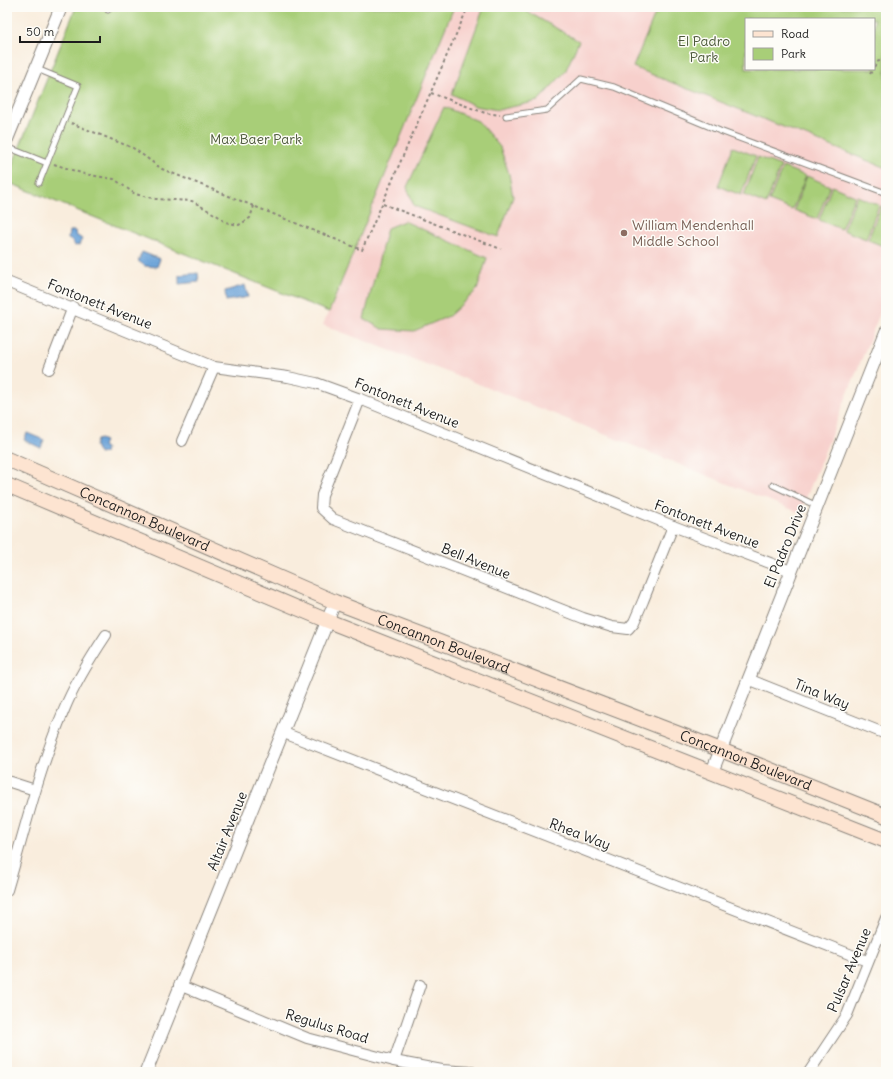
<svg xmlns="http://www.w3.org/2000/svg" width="893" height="1079" viewBox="0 0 893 1079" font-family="Delius,sans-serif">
<rect width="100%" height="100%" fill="#fdfcf7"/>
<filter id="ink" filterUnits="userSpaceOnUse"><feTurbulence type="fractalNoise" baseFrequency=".025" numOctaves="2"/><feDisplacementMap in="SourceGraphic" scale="8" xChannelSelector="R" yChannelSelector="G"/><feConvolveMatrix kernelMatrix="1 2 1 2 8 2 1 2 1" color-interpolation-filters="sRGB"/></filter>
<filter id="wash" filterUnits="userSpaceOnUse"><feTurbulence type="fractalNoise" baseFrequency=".012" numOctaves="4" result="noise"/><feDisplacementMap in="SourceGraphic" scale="16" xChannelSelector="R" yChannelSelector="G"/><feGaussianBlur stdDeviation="0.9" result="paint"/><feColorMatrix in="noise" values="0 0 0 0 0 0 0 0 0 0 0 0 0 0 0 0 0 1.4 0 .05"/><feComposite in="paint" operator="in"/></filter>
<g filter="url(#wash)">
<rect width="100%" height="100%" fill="#f9eddd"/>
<!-- built -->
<path fill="#f7d0cc" d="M454,7H658L634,67L886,168V298L800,513L502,393L323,325Z"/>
<!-- green -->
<g fill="#a8ce78" stroke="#62754a" fill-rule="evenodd">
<path d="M76,7H454L329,312L7,182V178Z"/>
<path d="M484,7H519L579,41L565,72L538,101L498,110L475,106L452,94Z"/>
<path d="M658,7H886V168L633,67ZM746,19H874V69H746Z"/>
<path d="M444,107L478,121L500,147L509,174L513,197L498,237L414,206L407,187Z"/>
<path d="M733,147L756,156L741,195L718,186Z"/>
<path d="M758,157L781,166L766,204L744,195Z"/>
<path d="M783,167L806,176L792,210L769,201Z"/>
<path d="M807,176L830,186L817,219L794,210Z"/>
<path d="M832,186L855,196L841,229L819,220Z"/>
<path d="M857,196L879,205L866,239L843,230Z"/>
<path d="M881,206L886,208V247L868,240Z"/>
<path d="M404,221L487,258L477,290L449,316L414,331L382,329L364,319L387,228Z"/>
</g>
<!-- water -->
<g fill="#68a0d7" stroke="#425e7a">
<path d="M69,231H75L76,235L82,239L79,245L75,246L72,241L68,239Z"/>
<path d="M142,252L160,259L157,267L145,266L138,261Z"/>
<path d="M198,273L199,282L179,284V275Z"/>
<path d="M245,285L248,297L226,301L225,291Z"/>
<path d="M27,433L44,440L41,448L24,440Z"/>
<path d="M100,439L105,441L103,446L106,448L105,453L99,454L95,446L97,440Z"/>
</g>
</g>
<g filter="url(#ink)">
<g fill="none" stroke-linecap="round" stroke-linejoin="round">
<defs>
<g id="service">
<path d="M108,10L109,7"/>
<path d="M37,69L78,86L39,183"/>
<path d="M506,116L547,110L581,79L614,87L720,131L886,193"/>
<path d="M7,147L47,163"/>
<path d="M773,485L817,506"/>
</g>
<g id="minor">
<path d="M7,282L214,367L288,377L316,383L360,399L673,526L791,571"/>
<path d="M49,369L73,307"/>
<path d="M360,399L322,495L321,508L333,519L583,618L612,627L628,629L634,622L643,601L673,526"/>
<path d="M182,441L214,367"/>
<path d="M748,679L886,734"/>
<path d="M284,733L867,961"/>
<path d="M7,781L35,790"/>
<path d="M7,890C25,830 39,768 64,710C75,683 90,659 106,635"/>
<path d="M179,985L307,1038L394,1061L442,1070L472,1072"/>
<path d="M394,1061L420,985"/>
<path d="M809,1072L847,1015L886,918"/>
</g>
<g id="tertiary">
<path d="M7,139L61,7"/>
<path d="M712,772L886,332"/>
<path d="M146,1072L335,602"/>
</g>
<g id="secondary">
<path id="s1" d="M7,459L335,602L721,750L886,816"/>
<path d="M7,485L328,621L886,841"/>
</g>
</defs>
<!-- service casing -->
<use href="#service" stroke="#8a847c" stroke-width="7"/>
<!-- minor casing -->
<use href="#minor" stroke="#8a847c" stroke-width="12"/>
<!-- tertiary casing -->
<use href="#tertiary" stroke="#8a847c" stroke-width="14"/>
<!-- secondary casing -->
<use href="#secondary" stroke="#8a847c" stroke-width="16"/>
<!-- path -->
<g stroke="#8a847c" stroke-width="2" stroke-dasharray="3 3" stroke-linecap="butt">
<path d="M874,67L877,62L886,58"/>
<path d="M870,74L873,69"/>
<path d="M431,93L485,113L500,115"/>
<path d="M71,123L133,148L162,169L362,250L468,7"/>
<path d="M54,164L84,174L114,179L135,194L156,199L192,201L218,216L225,222L239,225L250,218L254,206"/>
<path d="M383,204L501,249"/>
</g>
<!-- service -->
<use href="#service" stroke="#fff" stroke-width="5"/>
<!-- minor -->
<use href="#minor" stroke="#fff" stroke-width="10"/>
<!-- tertiary -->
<use href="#tertiary" stroke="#fff" stroke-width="12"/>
<!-- secondary -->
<use href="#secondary" stroke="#fde4d1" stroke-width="14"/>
</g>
</g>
<!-- markers -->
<circle fill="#8d6e63" stroke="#fdfcf7" stroke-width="1.5" cx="624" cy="233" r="4"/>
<g text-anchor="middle" stroke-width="3" stroke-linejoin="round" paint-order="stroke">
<!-- park labels -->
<g font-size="14" fill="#4d5a3c" stroke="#fdfcf7">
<text x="704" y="46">El Padro<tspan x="704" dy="16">Park</tspan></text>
<text x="256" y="144">Max Baer Park</text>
</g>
<!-- education labels -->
<g font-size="14" fill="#785e54" stroke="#fdfcf7" text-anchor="start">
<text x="632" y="230">William Mendenhall<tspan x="632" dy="16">Middle School</tspan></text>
</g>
<!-- street labels -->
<g font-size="14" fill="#1c1c1c" stroke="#fdfcf7">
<text transform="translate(100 304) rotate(22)" y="5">Fontonett Avenue</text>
<text transform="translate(407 403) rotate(22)" y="5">Fontonett Avenue</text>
<text dy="5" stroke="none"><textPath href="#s1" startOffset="150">Concannon Boulevard</textPath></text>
<text transform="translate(707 524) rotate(21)" y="5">Fontonett Avenue</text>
<text transform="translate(785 546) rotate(-68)" y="5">El Padro Drive</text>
<text transform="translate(476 561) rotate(22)" y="5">Bell Avenue</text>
<text dy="5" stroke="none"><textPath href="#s1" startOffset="474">Concannon Boulevard</textPath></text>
<text transform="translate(822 694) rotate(22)" y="5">Tina Way</text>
<text dy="5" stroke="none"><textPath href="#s1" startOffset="798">Concannon Boulevard</textPath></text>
<text transform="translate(227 831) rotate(-68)" y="5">Altair Avenue</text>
<text transform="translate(580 834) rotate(21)" y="5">Rhea Way</text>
<text transform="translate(849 970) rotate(-67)" y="5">Pulsar Avenue</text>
<text transform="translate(327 1026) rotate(17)" y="5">Regulus Road</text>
</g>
</g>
<!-- margin -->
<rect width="893" height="1079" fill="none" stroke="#fdfcf7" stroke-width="24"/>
<!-- legend -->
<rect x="745" y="18" width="130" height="52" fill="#fdfcf7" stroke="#a3a29f"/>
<rect x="753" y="31" width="20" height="6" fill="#fde4d1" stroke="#a3a29f"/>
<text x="781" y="38" font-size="12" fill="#1c1c1c">Road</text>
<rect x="753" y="48" width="20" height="12" fill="#a8ce78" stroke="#a3a29f"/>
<text x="781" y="58" font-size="12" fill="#1c1c1c">Park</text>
<!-- scale -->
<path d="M20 36v6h80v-6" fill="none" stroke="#1c1c1c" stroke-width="2"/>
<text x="26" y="36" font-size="12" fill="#1c1c1c" stroke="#fdfcf7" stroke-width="3" paint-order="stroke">50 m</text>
</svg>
